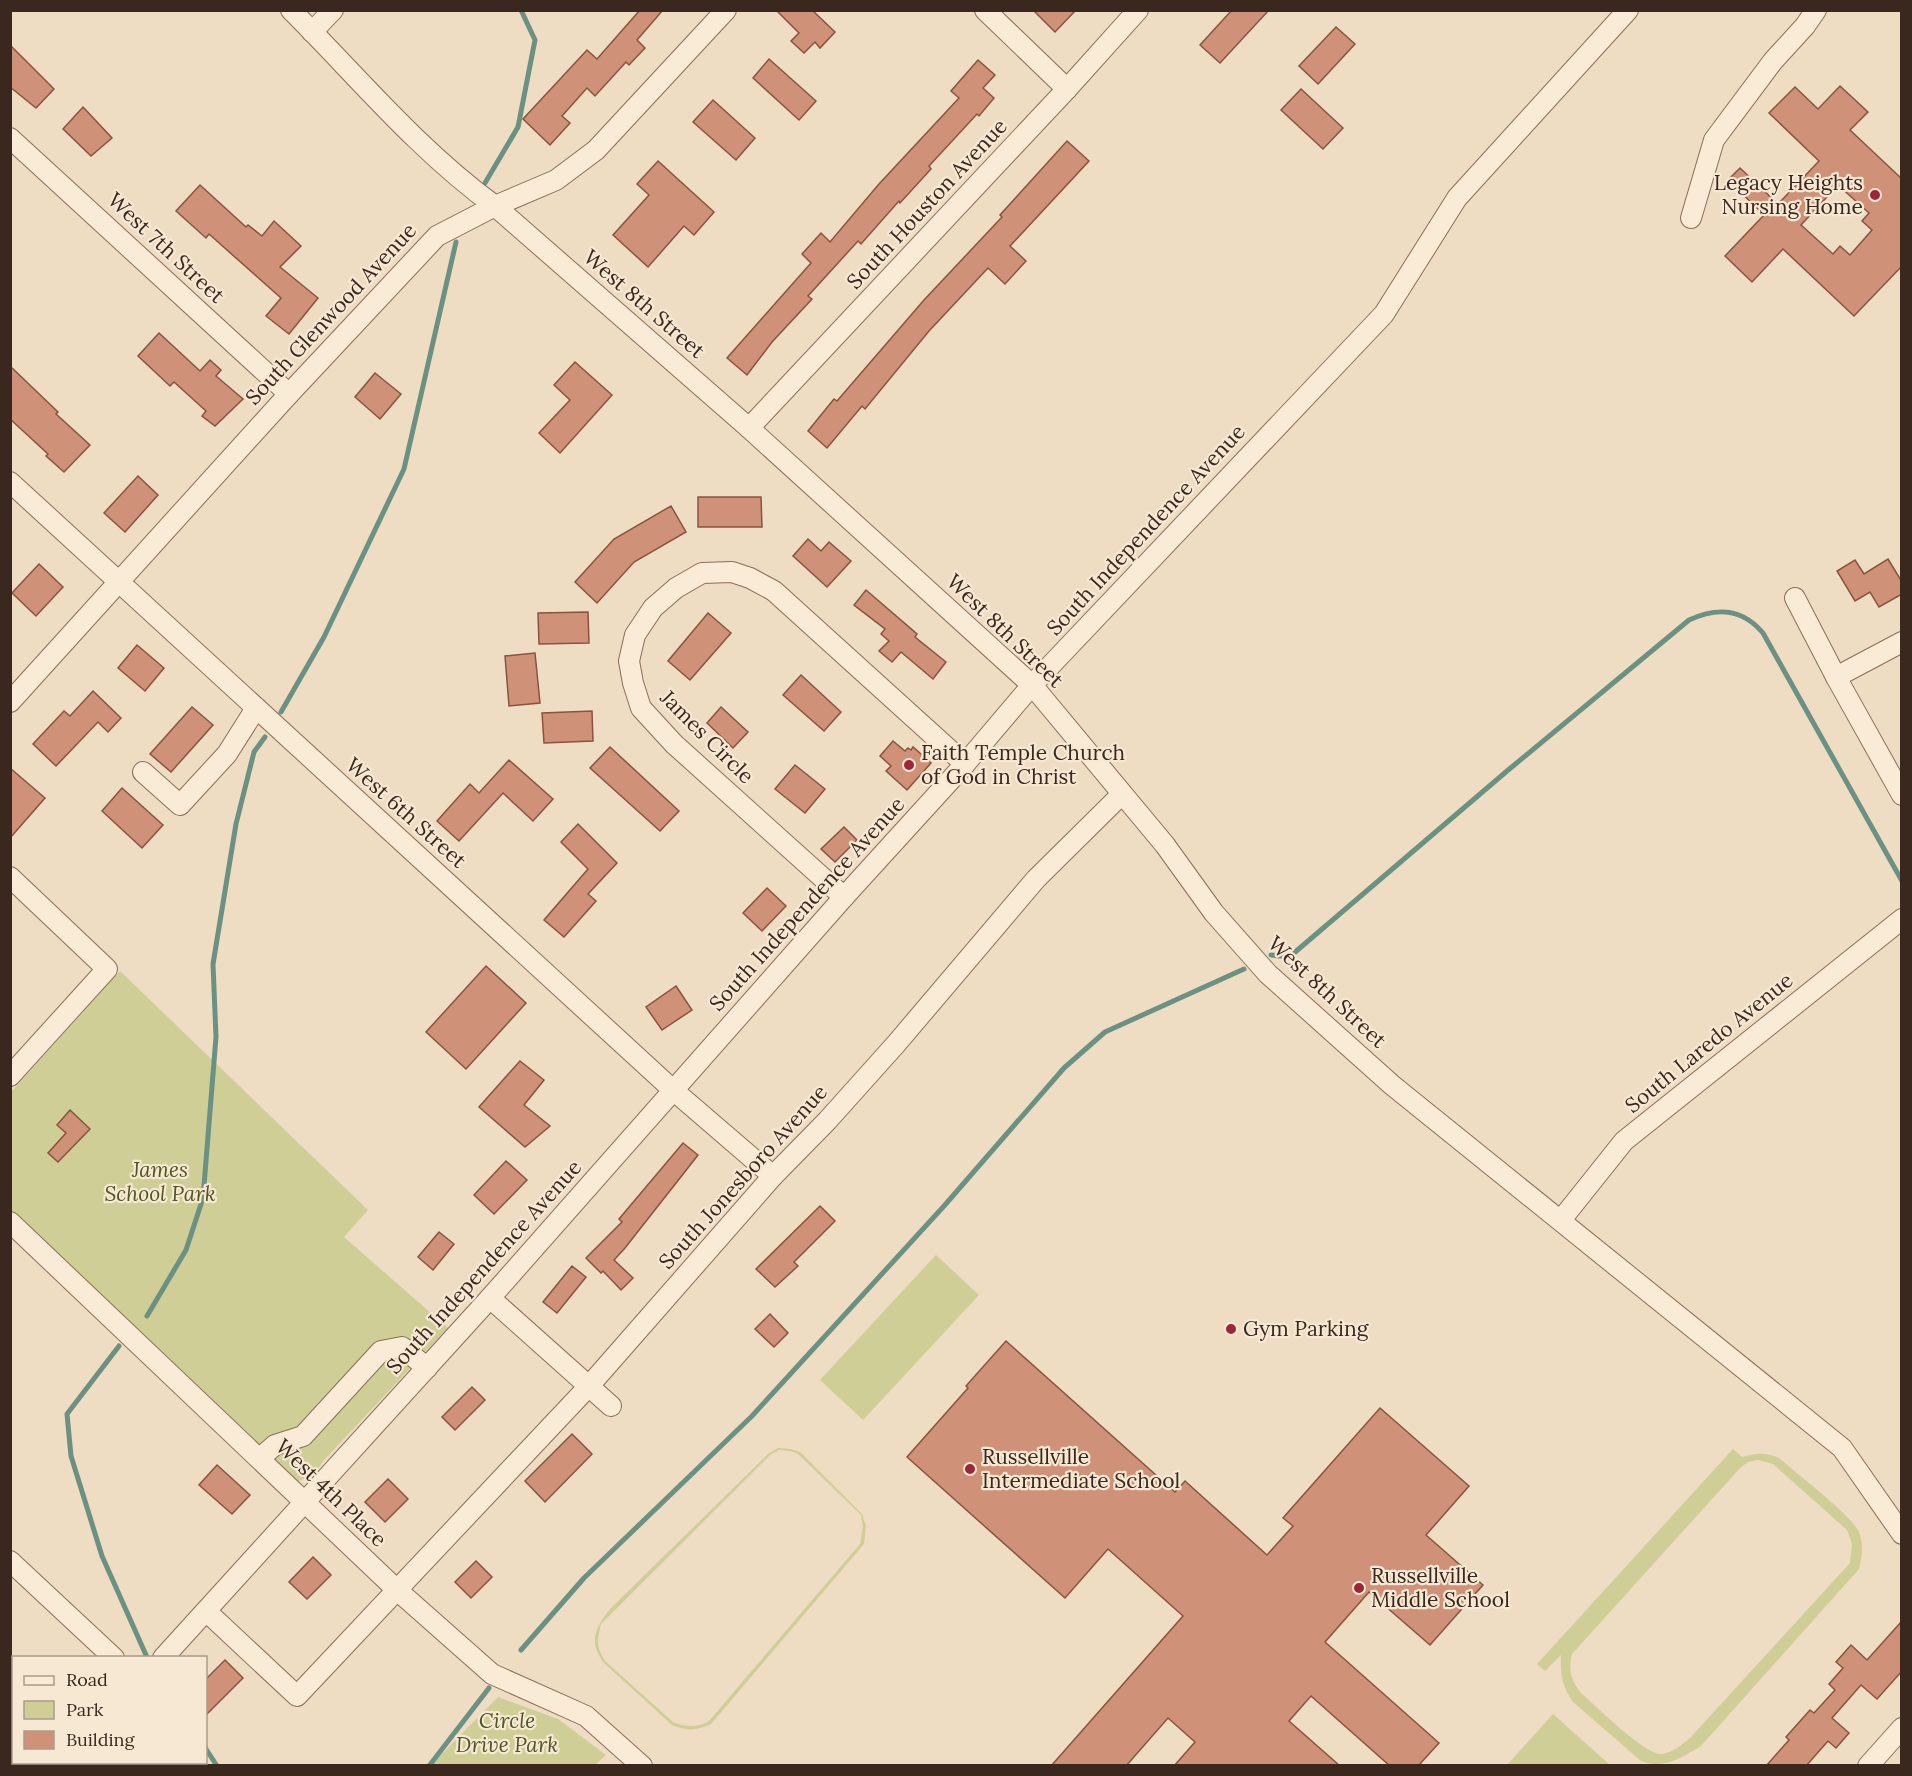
<svg xmlns="http://www.w3.org/2000/svg" width="1912" height="1776" viewBox="0 0 1912 1776" font-family="Lora,serif">
<rect width="100%" height="100%" fill="#efddc3"/>
<!-- green -->
<g fill="#cece96" fill-rule="evenodd">
<path d="M120,971L368,1210L344,1237L448,1328L324,1460L313,1475L297,1482L11,1211V1092Z"/>
<path d="M936,1255L979,1295L863,1420L820,1380Z"/>
<path d="M778,1448L791,1449L800,1452L862,1514L866,1526L864,1544L711,1724C698,1731 685,1731 672,1725L604,1663C588,1642 595,1628 610,1609L768,1454ZM779,1450L791,1451L798,1454L861,1515L863,1527L860,1544L709,1721C698,1728 685,1727 673,1722L605,1661C596,1647 597,1639 601,1624L770,1455Z"/>
<path d="M1733,1449L1742,1457C1756,1453 1765,1452 1779,1458C1795,1472 1852,1516 1859,1532C1864,1545 1862,1557 1859,1569L1701,1746C1683,1757 1663,1770 1641,1761L1573,1702C1562,1686 1560,1674 1561,1655L1545,1671L1537,1664ZM1758,1460L1773,1464L1847,1530L1852,1544L1850,1563L1690,1738C1681,1745 1672,1753 1662,1754C1646,1756 1595,1705 1581,1693C1571,1680 1568,1670 1572,1654L1741,1467L1748,1462Z"/>
<path d="M498,1697L558,1719L606,1755L595,1765H431Z"/>
<path d="M1553,1714L1610,1765H1507Z"/>
</g>
<g fill="none" stroke-linecap="round" stroke-linejoin="round">
<!-- stream -->
<g stroke="#6b9183" stroke-width="5">
<path d="M485,183L518,127L535,40L521,10"/>
<path d="M281,712L324,637L404,469L456,242"/>
<path d="M1271,955L1288,957L1294,953L1507,771L1689,620C1717,607 1742,608 1763,633L1902,881"/>
<path d="M147,1316L186,1250L203,1198L216,1037L213,964L236,824L254,752L265,737"/>
<path d="M119,1346L67,1414L71,1456L102,1556L146,1655"/>
<path d="M521,1650L584,1578L752,1416L944,1206L1064,1068L1105,1032L1244,969"/>
<path d="M206,1749L217,1766"/>
<path d="M429,1766L489,1688"/>
</g>
</g>
<!-- building -->
<g fill="#cf9177" stroke="#8a533e" stroke-width="1.5" fill-rule="evenodd">
<path d="M640,10H663L637,40L645,48L629,65L626,62L595,96L587,88L562,116L570,123L550,145L523,119L587,50L597,59Z"/>
<path d="M776,10H812L835,32L820,48L815,42L804,53L791,41L799,33Z"/>
<path d="M1033,10H1076L1055,32Z"/>
<path d="M1232,10H1269L1220,63L1200,45Z"/>
<path d="M1336,27L1355,44L1318,84L1299,66Z"/>
<path d="M10,45L54,89L36,108L10,87Z"/>
<path d="M769,59L816,101L799,120L753,78Z"/>
<path d="M978,60L995,75L983,88L994,98L979,116L977,114L929,166L931,169L900,203L899,201L861,244L858,241L808,296L812,299L772,342L747,375L727,358L811,263L802,254L821,233L830,242L879,184L959,98L951,91Z"/>
<path d="M1840,86L1868,112L1850,130L1902,179V266L1854,316L1783,249L1752,282L1725,256L1764,215L1728,180L1740,168L1778,204L1819,161L1769,113L1795,87L1818,109ZM1838,185L1869,213L1862,221L1872,230L1850,255L1840,246L1833,254L1801,225Z"/>
<path d="M1301,89L1343,128L1323,149L1281,110Z"/>
<path d="M713,100L755,138L736,160L693,122Z"/>
<path d="M83,107L112,138L91,156L63,129Z"/>
<path d="M1067,141L1089,161L1010,246L1026,261L1005,284L988,268L929,331L865,409L862,406L827,448L808,431L834,399L837,401L924,300L1002,217L1000,215Z"/>
<path d="M658,161L714,212L694,235L684,226L648,267L613,235L649,195L637,184Z"/>
<path d="M200,185L246,227L248,225L262,236L274,221L301,246L280,267L318,298L289,334L266,316L281,298L209,234L206,238L176,211Z"/>
<path d="M159,333L200,371L210,360L221,370L216,376L243,399L215,426L202,416L206,411L174,382L170,386L138,356Z"/>
<path d="M575,362L612,395L560,453L539,433L570,400L554,385Z"/>
<path d="M10,366L58,412L56,414L90,445L64,472L46,456L48,454L10,419Z"/>
<path d="M375,373L401,394L380,419L355,397Z"/>
<path d="M138,476L158,495L125,532L104,513Z"/>
<path d="M698,497H761L762,527H698Z"/>
<path d="M671,506L686,532L634,562L597,603L575,582L614,539Z"/>
<path d="M808,539L821,551L829,542L851,561L827,587L793,556Z"/>
<path d="M1888,559L1902,582V594L1879,607L1870,592L1855,601L1837,571L1855,560L1864,574Z"/>
<path d="M39,564L63,587L36,616L12,593Z"/>
<path d="M866,590L917,634L915,637L946,662L933,679L901,652L892,662L879,651L889,641L881,634L885,629L854,605Z"/>
<path d="M588,612L589,643L539,644L538,613Z"/>
<path d="M708,613L731,633L690,680L668,661Z"/>
<path d="M137,645L164,668L145,691L118,668Z"/>
<path d="M535,653L540,703L509,706L505,656Z"/>
<path d="M801,675L841,712L824,731L783,695Z"/>
<path d="M93,691L121,718L108,732L98,722L56,766L33,744L64,711L70,716Z"/>
<path d="M192,707L213,725L171,772L150,754Z"/>
<path d="M721,707L748,732L733,748L707,723Z"/>
<path d="M592,711L593,741L544,743L542,713Z"/>
<path d="M893,741L905,751L908,748L911,750L913,747L931,763L907,790L886,771L891,766L880,756Z"/>
<path d="M610,747L679,811L660,831L590,768Z"/>
<path d="M509,760L553,799L533,821L503,793L459,841L437,821L470,784L479,793Z"/>
<path d="M795,765L825,789L805,813L775,789Z"/>
<path d="M10,768L45,798L10,838Z"/>
<path d="M122,788L163,825L142,848L102,811Z"/>
<path d="M578,824L617,863L588,894L596,901L564,937L544,920L588,869L561,842Z"/>
<path d="M844,827L857,840L835,862L821,849Z"/>
<path d="M767,888L786,906L762,931L743,913Z"/>
<path d="M486,966L526,1003L466,1069L426,1032Z"/>
<path d="M676,986L692,1010L662,1030L646,1007Z"/>
<path d="M520,1061L544,1080L524,1105L550,1126L525,1147L479,1107Z"/>
<path d="M70,1110L90,1129L58,1162L48,1153L66,1133L57,1125Z"/>
<path d="M683,1143L698,1155L625,1248L614,1260L633,1278L621,1290L603,1271L601,1273L586,1258L622,1222L619,1219Z"/>
<path d="M506,1161L527,1180L494,1214L474,1195Z"/>
<path d="M820,1206L835,1221L794,1262L798,1266L775,1287L756,1269Z"/>
<path d="M439,1232L454,1244L433,1270L418,1257Z"/>
<path d="M572,1266L586,1277L557,1313L543,1302Z"/>
<path d="M770,1314L788,1333L774,1347L755,1329Z"/>
<path d="M1006,1341L1175,1492L1185,1481L1267,1555L1293,1526L1283,1518L1380,1408L1469,1486L1426,1535L1483,1585L1430,1645L1369,1592L1325,1642L1439,1743L1418,1766H1390L1311,1696L1289,1721L1340,1766H1174L1195,1742L1168,1718L1126,1766H1051L1183,1616L1108,1549L1065,1598L907,1457L968,1388L966,1386Z"/>
<path d="M472,1387L485,1400L455,1430L442,1417Z"/>
<path d="M572,1434L592,1454L545,1502L525,1481Z"/>
<path d="M217,1465L250,1495L232,1514L199,1485Z"/>
<path d="M388,1479L408,1499L385,1522L365,1502Z"/>
<path d="M313,1557L331,1575L307,1599L289,1582Z"/>
<path d="M476,1561L492,1577L471,1598L455,1582Z"/>
<path d="M1902,1621V1671L1877,1699L1861,1685L1832,1718L1849,1733L1836,1748L1828,1741L1806,1766H1766L1789,1740L1786,1737L1810,1710L1814,1713L1835,1690L1829,1684L1843,1668L1836,1662L1851,1645L1867,1660Z"/>
<path d="M225,1660L243,1678L206,1715V1679Z"/>
</g>
<g fill="none" stroke-linecap="round" stroke-linejoin="round">
<defs>
<g id="minor">
<path d="M291,10C358,77 418,150 495,206L749,428L1032,685L1165,845L1214,913L1268,974L1392,1085L1842,1448L1902,1534"/>
<path d="M985,10L1067,89"/>
<path d="M312,32L333,10"/>
<path d="M10,138L289,394"/>
<path d="M1691,218L1714,140L1773,61L1805,26L1816,10"/>
<path d="M749,428L1067,89L1138,10"/>
<path d="M10,482L673,1090L773,1176"/>
<path d="M1795,598L1836,677L1902,795"/>
<path d="M1836,677L1902,642"/>
<path d="M10,702L289,394L437,236L495,206L556,180L596,150L726,10"/>
<path d="M143,772L180,805L227,754L256,708"/>
<path d="M10,877L107,969L10,1076"/>
<path d="M844,897L674,744L641,708L633,683L629,661L635,635L653,608L676,588L702,573L732,572L750,578L774,591L965,764"/>
<path d="M1561,1220L1624,1141L1902,919"/>
<path d="M10,1222L397,1590L492,1674L586,1716L642,1766"/>
<path d="M490,1298L611,1406"/>
<path d="M260,1458L275,1445L303,1436L381,1351L402,1347L427,1368"/>
<path d="M10,1561L114,1658"/>
<path d="M206,1611L297,1696L589,1386L773,1176L827,1121L896,1044L1036,879L1122,794"/>
<path d="M163,1658L490,1298L844,897L965,764L1032,685L1384,314L1457,198L1628,10"/>
<path d="M63,1766L66,1762"/>
<path d="M1868,1766L1902,1728"/>
</g>
</defs>
<!-- minor casing -->
<use href="#minor" stroke="#8a6d59" stroke-width="22"/>
<!-- minor -->
<use href="#minor" stroke="#faebd6" stroke-width="20"/>
</g>
<!-- markers -->
<g fill="#9b2736" stroke="#f7e8d3" stroke-width="2">
<circle cx="1875" cy="195" r="6"/>
<circle cx="909" cy="765" r="6"/>
<circle cx="1231" cy="1329" r="6"/>
<circle cx="970" cy="1469" r="6"/>
<circle cx="1359" cy="1588" r="6"/>
</g>
<g text-anchor="middle" stroke-width="4.5" stroke-linejoin="round" paint-order="stroke">
<!-- poi labels -->
<g font-size="21" fill="#3a281e" stroke="#f7e8d3" text-anchor="start">
<text x="1863" y="190" text-anchor="end">Legacy Heights<tspan x="1863" dy="24">Nursing Home</tspan></text>
<text x="921" y="760">Faith Temple Church<tspan x="921" dy="24">of God in Christ</tspan></text>
<text x="1243" y="1336">Gym Parking</text>
<text x="982" y="1464">Russellville<tspan x="982" dy="24">Intermediate School</tspan></text>
<text x="1371" y="1583">Russellville<tspan x="1371" dy="24">Middle School</tspan></text>
</g>
<!-- street labels -->
<g font-size="21" fill="#3a281e" stroke="#f7e8d3">
<text transform="translate(927 204) rotate(-47)" y="7">South Houston Avenue</text>
<text transform="translate(166 248) rotate(43)" y="7">West 7th Street</text>
<text transform="translate(644 304) rotate(41)" y="7">West 8th Street</text>
<text transform="translate(331 314) rotate(-47)" y="7">South Glenwood Avenue</text>
<text transform="translate(1146 530) rotate(-47)" y="7">South Independence Avenue</text>
<text transform="translate(1005 631) rotate(44)" y="7">West 8th Street</text>
<text transform="translate(707 737) rotate(45)" y="7">James Circle</text>
<text transform="translate(406 813) rotate(42)" y="7">West 6th Street</text>
<text transform="translate(807 904) rotate(-48)" y="7">South Independence Avenue</text>
<text transform="translate(1327 992) rotate(43)" y="7">West 8th Street</text>
<text transform="translate(1709 1043) rotate(-39)" y="7">South Laredo Avenue</text>
<text transform="translate(743 1177) rotate(-48)" y="7">South Jonesboro Avenue</text>
<text transform="translate(484 1267) rotate(-48)" y="7">South Independence Avenue</text>
<text transform="translate(331 1493) rotate(44)" y="7">West 4th Place</text>
</g>
<!-- park labels -->
<g font-size="21" font-style="italic" fill="#505723" stroke="#f7e8d3">
<text x="160" y="1177">James<tspan x="160" dy="24">School Park</tspan></text>
<text x="507" y="1728">Circle<tspan x="507" dy="24">Drive Park</tspan></text>
</g>
</g>
<!-- border -->
<rect width="1912" height="1776" fill="none" stroke="#3a281e" stroke-width="24"/>
<!-- legend -->
<rect x="12" y="1656" width="195" height="108" fill="#f7e8d3" stroke="#ab9b8b" stroke-width="1.5"/>
<rect x="24" y="1676" width="30" height="9" fill="#faebd6" stroke="#ab9b8b" stroke-width="1.5"/>
<text x="66" y="1686" font-size="18" fill="#3a281e">Road</text>
<rect x="24" y="1701" width="30" height="18" fill="#cece96" stroke="#ab9b8b" stroke-width="1.5"/>
<text x="66" y="1716" font-size="18" fill="#3a281e">Park</text>
<rect x="24" y="1731" width="30" height="18" fill="#cf9177" stroke="#ab9b8b" stroke-width="1.5"/>
<text x="66" y="1746" font-size="18" fill="#3a281e">Building</text>
</svg>
